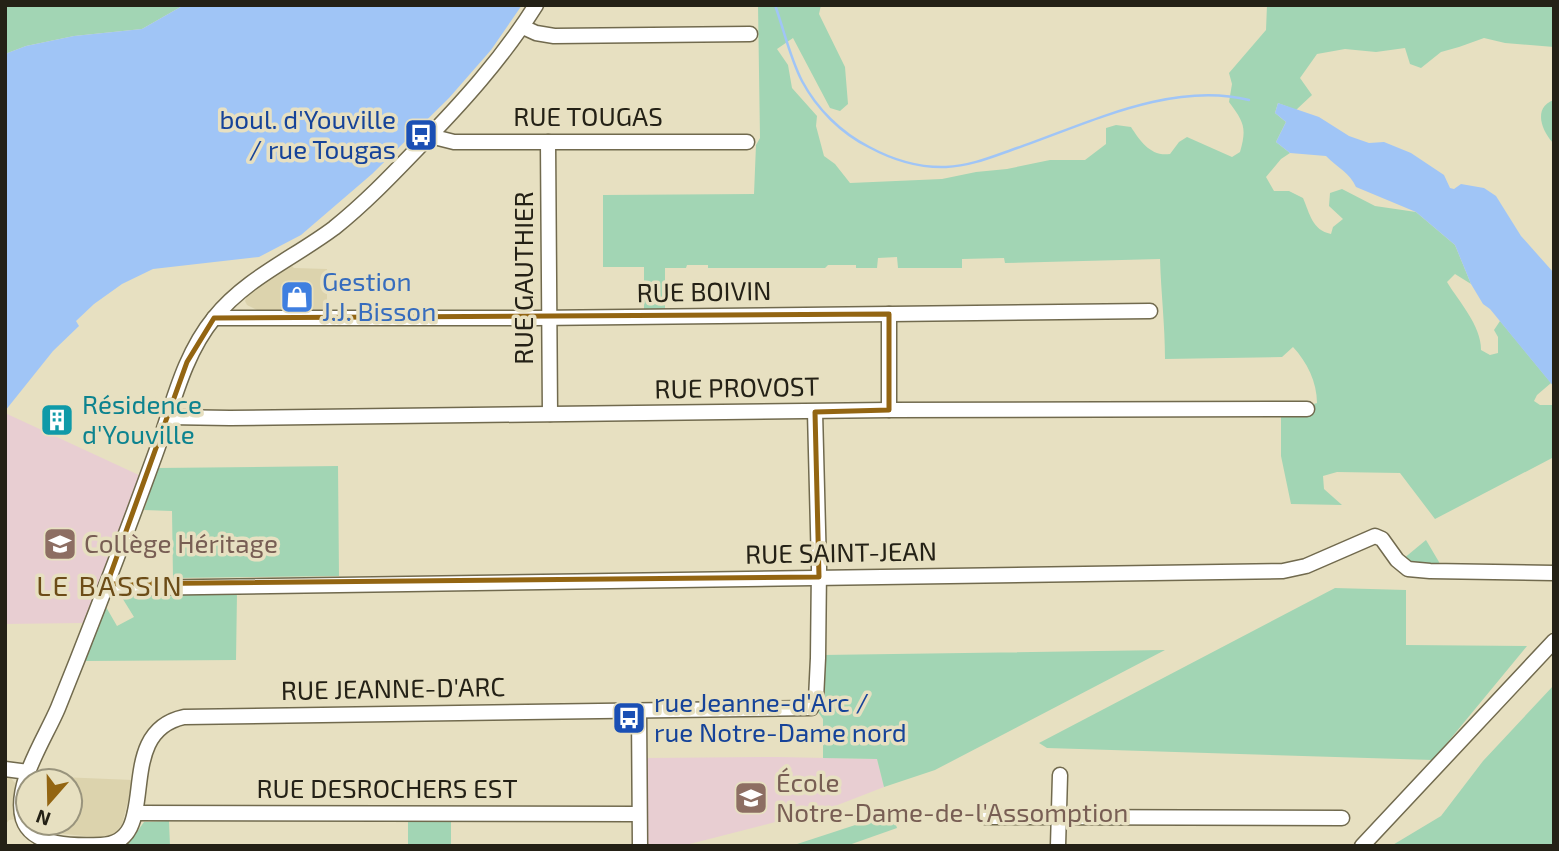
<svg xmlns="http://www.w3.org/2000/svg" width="1559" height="851" viewBox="0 0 1559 851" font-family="'Exo 2',sans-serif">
<rect width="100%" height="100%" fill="#e7e0c1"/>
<!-- built -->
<g fill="#dcd3ad">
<path d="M291,265L294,268L327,269V315L257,313V310L247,305L245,301L248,293Z"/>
<path d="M5,775L10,777L15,783L17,819L9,820L6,824Z"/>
<path d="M36,776L133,780L122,825L115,833L105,838L44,832L34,823H70V781H34Z"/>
</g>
<!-- education -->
<g fill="#e8ced2">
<path d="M5,413L141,476L83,623L5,624Z"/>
<path d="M778,757L877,759L884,787L830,808L682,846H645L644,758Z"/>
</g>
<!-- green -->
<g fill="#a2d5b4">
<path d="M5,5H184L142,29L74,36L26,46L5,54Z"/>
<path d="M758,5H821L819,14L845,67L848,104L840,111L830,108L793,38L777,49L788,65L792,88L817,116L816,126L824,156L835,164L850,183L942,179L976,172L1007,169L1050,160H1085L1106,144V128L1116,125L1131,127C1140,141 1151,157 1170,154L1179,142L1187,137L1232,157L1240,152C1247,128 1244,122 1229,102L1232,84L1229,73L1266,30L1267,5H1554V47L1505,43L1484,38L1459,47L1441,52L1421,68L1410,64L1405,48L1376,52L1345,49L1317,54L1300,78L1312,95L1296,110L1278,103L1275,113L1286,122L1276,142L1290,153L1281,159L1266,177L1274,191H1289L1303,198C1310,214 1312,230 1331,234L1333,227L1343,219L1329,206L1330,193L1342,189L1375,206L1416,212L1455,245L1471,284L1455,274L1447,282C1459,302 1481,325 1481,350L1490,355L1498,353V337L1494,330L1500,321L1551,383L1537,395L1534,401L1540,405H1554V457L1435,519L1400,473L1337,472L1323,476L1324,489L1342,505L1291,504L1281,456V414L1317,403C1317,382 1307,362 1293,347L1282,357L1165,359C1165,325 1161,293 1160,259L1005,263L1004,258L962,259V268H898L897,257L878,258L877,268H856V265H828L825,268H708V265H687L686,268H665V310L644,311V267H603V195L754,194L756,145L760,138Z"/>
<path d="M1554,100V144C1542,132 1532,107 1554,100Z"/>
<path d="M338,466L339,576L173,578L172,511L144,510L158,468Z"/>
<path d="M1426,540L1439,562L1441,567L1415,565L1403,559Z"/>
<path d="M1335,588L1406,590V645L1527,646L1433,760L1047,748L1039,743Z"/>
<path d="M237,593L236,660L85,661L106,607L117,626L134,617L121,596Z"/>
<path d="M1165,650L935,770L884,787L877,759L823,758V719L818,712L825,710V661L822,655Z"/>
<path d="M1554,685V846H1391L1441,816L1483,761Z"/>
<path d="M892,813L897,828L846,846H791Z"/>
<rect x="408" y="818" width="43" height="28"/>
<path d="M169,821L170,846H127L144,822Z"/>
</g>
<!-- water -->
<g fill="#a0c5f6">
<path d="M184,5H522L491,50L449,98L372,174L301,235L259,257L153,269L122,284L94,304L76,321L79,326L53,351L5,411V54L26,46L74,36L142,29Z"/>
<path d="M1278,103L1319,117L1349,136L1369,143L1384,142L1411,153L1444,175L1450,188L1454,189L1461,184L1484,188L1496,196L1521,236L1554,273V387L1490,309L1483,304L1471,284L1455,245L1416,212L1356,187C1350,173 1338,168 1326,156L1290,153L1276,142L1286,122L1275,113Z"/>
</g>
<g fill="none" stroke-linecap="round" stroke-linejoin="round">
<!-- stream -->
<path stroke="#a0c5f6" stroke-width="2.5" d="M775,5C784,30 790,58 802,81C817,109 841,133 869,147C893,160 918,168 946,167C971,166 994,156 1017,148C1089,123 1172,81 1249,100"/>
<defs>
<g id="minor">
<path d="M536,5C502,59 461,104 416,150C390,177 364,204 334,228C294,258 246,278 214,318C182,357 172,409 155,455C124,540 92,624 58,708C45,739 13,785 23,819C32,847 76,846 101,845C165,843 110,733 184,717L811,708L816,699L818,658L819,568L815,412"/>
<path d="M523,27L536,33L554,36L750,34"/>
<path d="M430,136L454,142H747"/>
<path d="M548,142L550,414"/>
<path d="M214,318H536L1150,311"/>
<path d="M889,410V314"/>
<path d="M168,417L230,418L889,410L1307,409"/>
<path d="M107,584L115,587L131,588L1283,571L1306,566L1375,536L1382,539L1397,560L1408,569L1430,571L1554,573"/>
<path d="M639,711L640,846"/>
<path d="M5,769L28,772"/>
<path d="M135,813L639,814"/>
<path d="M985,817L1342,818"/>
<path d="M1058,846L1060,775"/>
<path d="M1362,846L1554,641"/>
</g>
</defs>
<!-- minor casing -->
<use href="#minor" stroke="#716a4e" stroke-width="17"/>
<!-- minor -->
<use href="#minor" stroke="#fff" stroke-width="14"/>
</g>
<!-- marked area -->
<path fill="none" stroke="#936512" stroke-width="5" stroke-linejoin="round" d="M889,314V410L815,412L819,577L107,584L187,362L214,318Z"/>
<!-- icons -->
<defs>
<symbol id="bus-square" viewBox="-11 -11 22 22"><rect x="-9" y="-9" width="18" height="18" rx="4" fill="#1a4fb4" stroke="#e7e0c1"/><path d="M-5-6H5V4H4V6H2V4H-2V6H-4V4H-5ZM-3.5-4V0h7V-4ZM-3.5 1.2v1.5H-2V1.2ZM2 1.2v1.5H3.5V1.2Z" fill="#fff"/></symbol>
<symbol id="shop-square" viewBox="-11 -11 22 22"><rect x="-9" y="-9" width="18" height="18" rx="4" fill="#3f7fe0" stroke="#e7e0c1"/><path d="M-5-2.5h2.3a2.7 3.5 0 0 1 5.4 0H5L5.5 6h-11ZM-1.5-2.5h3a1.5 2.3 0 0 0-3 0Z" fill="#fff"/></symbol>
<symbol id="building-square" viewBox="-11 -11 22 22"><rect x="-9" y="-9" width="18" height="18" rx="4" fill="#0f9aa8" stroke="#e7e0c1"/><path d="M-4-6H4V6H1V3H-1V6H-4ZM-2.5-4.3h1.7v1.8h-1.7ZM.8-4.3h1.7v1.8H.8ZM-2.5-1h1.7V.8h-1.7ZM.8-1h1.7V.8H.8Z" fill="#fff"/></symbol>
<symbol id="school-square" viewBox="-11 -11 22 22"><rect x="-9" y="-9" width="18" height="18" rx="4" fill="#8d6e63" stroke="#e7e0c1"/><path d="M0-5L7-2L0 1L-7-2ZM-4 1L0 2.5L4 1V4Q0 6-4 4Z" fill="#fff"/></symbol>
</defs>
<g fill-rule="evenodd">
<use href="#bus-square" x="402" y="116" width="38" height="38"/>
<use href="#shop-square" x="278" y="278" width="38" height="38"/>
<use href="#building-square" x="38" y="401" width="38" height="38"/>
<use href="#school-square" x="41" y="525" width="38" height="38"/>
<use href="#bus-square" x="610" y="699" width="38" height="38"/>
<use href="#school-square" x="732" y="779" width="38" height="38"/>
</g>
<g text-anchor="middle" stroke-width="7" stroke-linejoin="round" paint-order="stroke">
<!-- street labels -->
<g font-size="26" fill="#242116" stroke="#e7e0c1">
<text x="588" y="126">RUE TOUGAS</text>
<text transform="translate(524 278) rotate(-90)" y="9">RUE GAUTHIER</text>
<text transform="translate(704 292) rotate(-1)" y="9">RUE BOIVIN</text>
<text transform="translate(737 388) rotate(-1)" y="9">RUE PROVOST</text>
<text transform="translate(841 553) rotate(-1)" y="9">RUE SAINT-JEAN</text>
<text transform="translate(393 689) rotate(-1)" y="9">RUE JEANNE-D'ARC</text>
<text x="387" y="798">RUE DESROCHERS EST</text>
</g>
<!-- transit labels -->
<g font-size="26" fill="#164399" stroke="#e7e0c1" text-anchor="end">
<text x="396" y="129">boul. d'Youville<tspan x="396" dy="30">/ rue Tougas</tspan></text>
<text x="654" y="712" text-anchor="start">rue Jeanne-d'Arc /<tspan x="654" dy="30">rue Notre-Dame nord</tspan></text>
</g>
<!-- shop labels -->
<g font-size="26" fill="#366cbe" stroke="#e7e0c1" text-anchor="start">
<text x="322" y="291">Gestion<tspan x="322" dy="30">J.J. Bisson</tspan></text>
</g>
<!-- culture labels -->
<g font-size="26" fill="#0d838f" stroke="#e7e0c1" text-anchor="start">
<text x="82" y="414">Résidence<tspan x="82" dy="30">d'Youville</tspan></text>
</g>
<!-- education labels -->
<g font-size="26" fill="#785e54" stroke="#e7e0c1" text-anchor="start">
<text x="84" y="553">Collège Héritage</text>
<text x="776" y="792">École<tspan x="776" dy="30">Notre-Dame-de-l'Assomption</tspan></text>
</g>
<!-- neighbourhood labels -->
<g font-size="28" letter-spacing="2" fill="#6c4c17" stroke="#e7e0c1">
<text x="110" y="596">LE BASSIN</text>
</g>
</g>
<!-- border -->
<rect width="1559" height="851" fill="none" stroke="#242116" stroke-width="14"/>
<!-- north arrow -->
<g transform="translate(49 802) rotate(200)"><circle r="33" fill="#e7e0c1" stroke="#99947d" stroke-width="2"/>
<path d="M0-5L12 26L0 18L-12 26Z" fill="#936512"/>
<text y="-10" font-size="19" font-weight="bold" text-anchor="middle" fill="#242116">N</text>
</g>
</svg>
